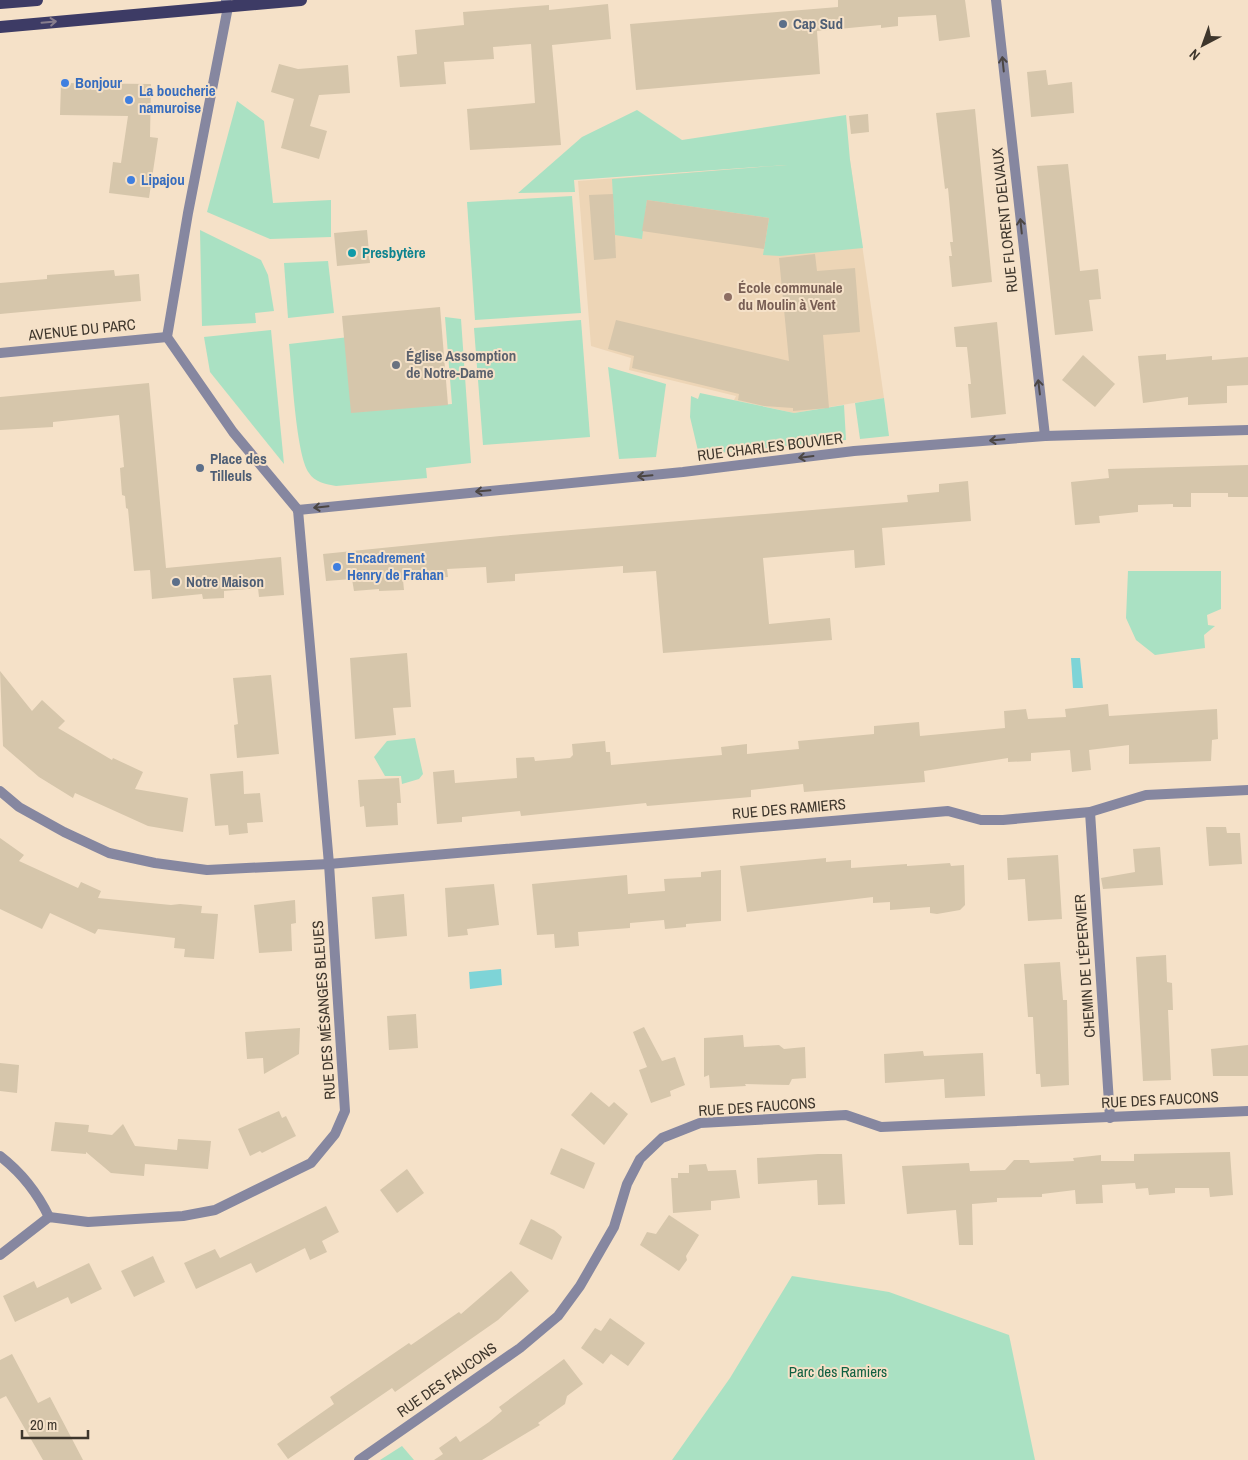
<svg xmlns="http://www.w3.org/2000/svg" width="1248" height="1460" viewBox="0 0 1248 1460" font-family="'Archivo Narrow',sans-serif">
<rect width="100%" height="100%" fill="#f5e1c8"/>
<!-- built -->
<path fill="#edd5b6" d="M850,160L884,398L794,413L734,400L736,396L629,370L631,358L591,346L578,181Z"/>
<!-- green -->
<g fill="#aae1c3">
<path d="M237,101L264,121L273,203L331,200V237L270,239L207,212Z"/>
<path d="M637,110L682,140L846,115L850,160L863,248L780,256L763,255L769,218L647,200L642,239L615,235L612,179L787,165L574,180L575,192L518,193L582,137Z"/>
<path d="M572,196L581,313L475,320L467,202Z"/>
<path d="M200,230L261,260L268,275L274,311L255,313L256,323L202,326Z"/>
<path d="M328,261L334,313L288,318L284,263Z"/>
<path d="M445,317L461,319L471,463L426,468L427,478L336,486C326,484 314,482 309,473C296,455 292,370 289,344L349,337L356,412L452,404Z"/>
<path d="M581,320L590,437L483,445L474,328Z"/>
<path d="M271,330L284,464L210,372L204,337Z"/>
<path d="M608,367L666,384L656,457L619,459Z"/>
<path d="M700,393L794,413L844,405L846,440L699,455L690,417L691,396L698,399Z"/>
<path d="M884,398L889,436L860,439L855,403Z"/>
<path d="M1128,571H1221V609L1207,615L1208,625L1215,626L1204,635L1205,648L1155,655L1136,640L1126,618Z"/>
<path d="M415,738L423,774L419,779L402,784L401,776H385L374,757L387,741Z"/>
<path d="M792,1276L889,1292L1009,1335L1035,1460H672L730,1378Z"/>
<path d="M402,1446L414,1460H380Z"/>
</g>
<!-- water -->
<g fill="#7ed4d7">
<path d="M1071,658H1080L1083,688H1073Z"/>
<path d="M501,969L502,985L470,989L469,972Z"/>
</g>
<!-- building -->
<g fill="#d6c6ab">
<path d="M838,0H965L970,37L939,41L936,15L898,17V26L881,28V25L817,31L820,74L636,90L630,24L838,7Z"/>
<path d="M608,4L611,39L552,45L561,145L470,150L467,109L535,103L531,44L493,47L494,59L444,62L446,84L400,87L397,56L417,54L415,30L464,25L463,12L549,5V10Z"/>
<path d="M279,64L298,69L348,65L350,93L319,95L310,126L327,131L319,159L281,148L294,99L271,92Z"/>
<path d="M1046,70L1048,85L1072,82L1074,113L1031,117L1027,72Z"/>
<path d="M61,83L151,84L150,137L158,138L149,198L109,193L113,162L121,163L128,116L60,115Z"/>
<path d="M975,109L992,282L952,287L949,256H952L950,242H953L948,188L945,189L936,113Z"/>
<path d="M868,114L869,132L851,134L849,116Z"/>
<path d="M1068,164L1080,271L1098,269L1101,299L1089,300L1093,331L1055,335L1037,166Z"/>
<path d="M613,194L616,258L594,260L589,195Z"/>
<path d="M647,200L769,218L764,249L642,231Z"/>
<path d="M367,230L370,263L337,266L334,233Z"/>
<path d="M815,254L817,271L855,268L860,332L823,335L829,408L793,411V408L764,406L738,400L739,394L632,368L634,356L608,349L616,320L789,361L779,258Z"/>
<path d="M114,270L115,276L139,274L141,301L0,314V283L47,279V275Z"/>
<path d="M440,307L448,405L351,413L342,316Z"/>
<path d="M997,322L1006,414L971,418L968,384H971L967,347H956L954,327Z"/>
<path d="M1166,354V360L1212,356V360L1248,357V385L1227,386V403L1188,405V397L1143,403L1138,356Z"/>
<path d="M1083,355L1115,384L1095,407L1062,380Z"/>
<path d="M149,383L166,568L281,557L284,595L259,597L258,588L224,591V598L203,599L202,594L152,599L150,570L134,571L128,509L126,508L125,496L122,495L120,468L124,467L119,415L53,422V427L0,430V397Z"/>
<path d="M1248,465V497H1228V493H1191V507H1173V504L1138,505V512L1099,516L1100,523L1075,525L1071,482L1109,478L1108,469Z"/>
<path d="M968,481L971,521L882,528L885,565L855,568L854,550L763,558L769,624L830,618L832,640L663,653L656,571L623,573V566L515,574V581L487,583L486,567L447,569L448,577L403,580L404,590L379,591V589L354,591L352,579L326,581L323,554L500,536L908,502L907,495L939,492V484Z"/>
<path d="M407,653L411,707L393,708L396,735L355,739L350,658Z"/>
<path d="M0,671L32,711L42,700L65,721L58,728L112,760L113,758L143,772L135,789L188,798L183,832L148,826L75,793L73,798L39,777L3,746Z"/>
<path d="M271,675L279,754L237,758L234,725L238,724L233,678Z"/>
<path d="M1108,704L1109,716L1217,709L1218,739L1212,740L1211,761L1129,764V745L1089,750L1091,770L1072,772L1070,750L1031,753V761L1008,762V758L924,771L925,782L804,792L803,784L751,790V797L647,806L646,803L521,816L520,811L462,817V822L437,824L433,772L454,770L455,783L517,778L516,758L534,757L535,761L570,758L573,755L572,744L605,741L606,752H610L611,765L722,755L721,747L747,744V754L799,749L798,741L874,734V726L919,722L920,736L1005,728L1004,711L1026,709L1028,719L1066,717L1065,709Z"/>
<path d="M243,771L244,794L260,793L263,822L247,823L248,833L229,835L228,825L215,826L210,774Z"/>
<path d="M399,778L401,803H397L398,825L366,827L364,806L360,807L358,780Z"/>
<path d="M1206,827H1226L1227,833H1240L1242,864L1209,866Z"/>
<path d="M0,838L24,855L19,861L78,888L81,882L101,891L98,898L171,905L180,904L202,906L201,913L218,914L214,959L184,957L185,949L174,948L175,938L98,929L95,934L50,913L42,929L0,909Z"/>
<path d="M1160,847L1163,885L1103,889L1101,878L1135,872L1133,849Z"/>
<path d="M1058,855L1062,919L1028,921L1025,879L1008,880L1007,858Z"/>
<path d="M826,858V862L851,860V868L907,864V866L950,863L951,866L964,865L965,905L960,910L937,914L930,913V907L890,910V902L873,903V897L747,912L740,866Z"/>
<path d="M721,870V921L686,924V927L665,929L664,920L630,923V928L578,932L579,946L555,948L554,934L537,935L532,884L627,875L628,894L665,891L664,879L701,877V872Z"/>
<path d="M494,884L499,925L467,929L468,935L448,937L445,888Z"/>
<path d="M404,894L407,936L375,939L372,897Z"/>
<path d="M295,900L296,923L291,924L292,951L259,953L254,905Z"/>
<path d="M1166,955L1167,982L1172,983L1173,1010H1168L1171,1080L1143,1081L1136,957Z"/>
<path d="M1060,962L1063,1000H1067L1069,1085L1041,1087L1040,1074H1036L1033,1017H1028L1024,964Z"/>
<path d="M416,1014L418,1048L389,1050L387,1016Z"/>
<path d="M644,1027L662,1061L675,1057L685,1085L670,1091L671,1096L651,1103L639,1070L647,1067L633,1032Z"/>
<path d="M300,1028L299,1054L264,1074L263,1058L247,1059L245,1032Z"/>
<path d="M743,1035L744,1047L779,1045L784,1049L805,1047L806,1078L792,1079L789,1085L745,1084L746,1086L710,1088L709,1075L704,1077V1038Z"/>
<path d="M1248,1045V1076H1213L1211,1049Z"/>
<path d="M923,1051L924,1056L983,1053L985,1096L945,1098L944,1079L885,1083L884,1054Z"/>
<path d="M0,1063L19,1065L17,1093L0,1091Z"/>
<path d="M591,1092L609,1107L614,1102L628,1114L604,1145L571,1115Z"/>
<path d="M279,1111L282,1118L286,1116L296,1136L262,1153L260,1151L250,1156L238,1129Z"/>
<path d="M55,1122L89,1125L88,1132L112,1135L123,1124L135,1146L177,1150L178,1139L211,1141L208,1169L145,1164L144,1176L111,1173L86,1152V1154L51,1151Z"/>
<path d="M561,1148L595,1163L584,1189L550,1174Z"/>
<path d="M1230,1152L1233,1195L1210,1197L1209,1188H1175V1193L1149,1195L1148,1188L1136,1189L1135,1183L1102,1185L1103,1203L1076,1204L1075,1190L1042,1194V1197L997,1198V1202L972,1204L973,1245H959L956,1210L907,1214L902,1166L969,1163L970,1171L1005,1170L1014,1160H1029L1030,1163L1074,1161L1073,1158L1101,1155V1161H1134V1154Z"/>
<path d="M818,1154H842L845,1204L818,1205L817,1180L758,1184L757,1158Z"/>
<path d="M706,1164L708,1171L736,1170L740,1198L711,1201V1210L673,1213L671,1178H678V1173H689V1165Z"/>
<path d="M407,1169L424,1193L397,1213L380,1190Z"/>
<path d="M326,1206L339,1232L322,1241L327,1252L310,1260L305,1248L256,1273L251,1263L196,1289L184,1263L215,1249L220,1258Z"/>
<path d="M669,1215L699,1235L686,1256L687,1260L679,1271L640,1245L647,1232L656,1234Z"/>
<path d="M531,1219L554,1230L562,1237L552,1260L519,1244Z"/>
<path d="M153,1256L165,1282L134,1297L121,1271Z"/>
<path d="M89,1263L102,1289L71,1304L68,1297L15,1322L3,1296L34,1281L37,1288Z"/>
<path d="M511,1271L529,1291L498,1320L395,1392L392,1388L288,1459L277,1444L334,1404L330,1397L409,1343L411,1345L459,1312L461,1314Z"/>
<path d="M610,1318L645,1343L628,1366L611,1354L603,1364L581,1348L595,1328L601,1331Z"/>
<path d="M12,1354L38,1403L50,1397L83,1460H43L6,1396L0,1399V1360Z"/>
<path d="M564,1359L583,1384L567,1396L565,1404L538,1423L540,1425L482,1460H434L443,1454L439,1448L456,1436L460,1442L489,1422L502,1411L499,1407Z"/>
</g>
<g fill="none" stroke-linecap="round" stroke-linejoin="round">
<!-- minor -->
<g stroke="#8687a0" stroke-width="10">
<path d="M226,0L227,12L188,213L167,337L233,432L298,510"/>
<path d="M996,0L1045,436"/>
<path d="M0,353L167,337"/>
<path d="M298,510L683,472L854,451L1045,436L1248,430"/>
<path d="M0,791L19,807L64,832L109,853L155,863L207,870L329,864L948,811L981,820H1003L1090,812L1146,795L1248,790"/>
<path d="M1090,812L1110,1118"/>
<path d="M0,1156C22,1173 37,1192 49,1217"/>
<path d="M0,1255L49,1217L88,1222L183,1216L215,1210L311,1163L335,1134L345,1111L329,864L298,510"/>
<path d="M359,1460L520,1348L558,1316L580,1286L614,1227L627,1184L640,1159L662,1138L700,1123L846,1115L881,1127L1248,1111"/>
</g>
<!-- primary -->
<g stroke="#3d3b65" stroke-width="12">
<path d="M0,3L37,0"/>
<path d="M0,27L301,0"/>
</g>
</g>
<!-- one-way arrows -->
<defs><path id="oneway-shaft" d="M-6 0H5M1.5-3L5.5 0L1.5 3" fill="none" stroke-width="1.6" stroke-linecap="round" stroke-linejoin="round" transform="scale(1.25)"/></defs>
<use stroke="#877d8d" href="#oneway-shaft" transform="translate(49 22) rotate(-5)"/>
<g stroke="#4c4643">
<use href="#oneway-shaft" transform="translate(1003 64) rotate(-96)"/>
<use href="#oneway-shaft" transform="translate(1021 226) rotate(-96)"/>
<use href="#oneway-shaft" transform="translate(1039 387) rotate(-97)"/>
<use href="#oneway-shaft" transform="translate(997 440) rotate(175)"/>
<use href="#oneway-shaft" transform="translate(806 457) rotate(173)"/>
<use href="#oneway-shaft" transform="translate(645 476) rotate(175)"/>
<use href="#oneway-shaft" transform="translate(483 491) rotate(175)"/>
<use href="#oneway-shaft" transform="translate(321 507) rotate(174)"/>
</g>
<!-- markers -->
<g fill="#5c6f8a" stroke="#f5e1c8" stroke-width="2">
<circle cx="783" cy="24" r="5"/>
<circle cx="200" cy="468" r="5"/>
<circle cx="176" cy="582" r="5"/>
</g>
<g fill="#3f7fe0" stroke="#f5e1c8" stroke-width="2">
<circle cx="65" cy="83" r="5"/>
<circle cx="129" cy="100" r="5"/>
<circle cx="131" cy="180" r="5"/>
<circle cx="337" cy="567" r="5"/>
</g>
<circle fill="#0f9aa8" stroke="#f5e1c8" stroke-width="2" cx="352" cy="253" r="5"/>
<circle fill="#8d6e63" stroke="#f5e1c8" stroke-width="2" cx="728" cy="297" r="5"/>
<circle fill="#6b7280" stroke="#f5e1c8" stroke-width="2" cx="396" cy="365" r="5"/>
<g text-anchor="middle" stroke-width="4" stroke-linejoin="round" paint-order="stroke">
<!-- service labels -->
<g font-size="15" font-weight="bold" fill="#4e5e75" stroke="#f5e1c8" text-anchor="start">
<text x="793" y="29">Cap Sud</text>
<text x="210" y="464">Place des<tspan x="210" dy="17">Tilleuls</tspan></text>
<text x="186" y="587">Notre Maison</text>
</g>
<!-- shop labels -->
<g font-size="15" font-weight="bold" fill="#366cbe" stroke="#f5e1c8" text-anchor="start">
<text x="75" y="88">Bonjour</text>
<text x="139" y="96">La boucherie<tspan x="139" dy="17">namuroise</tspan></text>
<text x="141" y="185">Lipajou</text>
<text x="347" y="563">Encadrement<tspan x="347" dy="17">Henry de Frahan</tspan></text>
</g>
<!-- street labels -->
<g font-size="15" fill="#3e362c" stroke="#f5e1c8">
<text transform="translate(1005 220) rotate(-96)" y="5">RUE FLORENT DELVAUX</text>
<text transform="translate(82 330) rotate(-6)" y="5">AVENUE DU PARC</text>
<text transform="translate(770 447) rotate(-7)" y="5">RUE CHARLES BOUVIER</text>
<text transform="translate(789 809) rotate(-5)" y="5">RUE DES RAMIERS</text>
<text transform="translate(1085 966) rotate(-94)" y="5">CHEMIN DE L'ÉPERVIER</text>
<text transform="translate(324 1010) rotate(-94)" y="5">RUE DES MÉSANGES BLEUES</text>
<text transform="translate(1160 1100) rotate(-3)" y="5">RUE DES FAUCONS</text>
<text transform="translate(757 1107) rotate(-4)" y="5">RUE DES FAUCONS</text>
<text transform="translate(447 1380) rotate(-35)" y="5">RUE DES FAUCONS</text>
</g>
<!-- culture labels -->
<g font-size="15" font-weight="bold" fill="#0d838f" stroke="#f5e1c8" text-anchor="start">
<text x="362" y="258">Presbytère</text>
</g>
<!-- education labels -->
<g font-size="15" font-weight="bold" fill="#785e54" stroke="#f5e1c8" text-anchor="start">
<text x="738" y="293">École communale<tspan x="738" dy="17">du Moulin à Vent</tspan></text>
</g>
<!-- worship labels -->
<g font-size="15" font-weight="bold" fill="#5b616d" stroke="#f5e1c8" text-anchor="start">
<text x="406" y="361">Église Assomption<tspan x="406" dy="17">de Notre-Dame</tspan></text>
</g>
<!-- park labels -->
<g font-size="15" fill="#106041" stroke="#f5e1c8">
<text x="838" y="1377">Parc des Ramiers</text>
</g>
</g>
<!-- north arrow -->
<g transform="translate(1203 45) rotate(221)" stroke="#f5e1c8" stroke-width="4" paint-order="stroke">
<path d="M0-4L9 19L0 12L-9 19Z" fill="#3e362c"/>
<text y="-8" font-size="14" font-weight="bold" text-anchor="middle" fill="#3e362c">N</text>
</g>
<!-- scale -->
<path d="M22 1430v8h66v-8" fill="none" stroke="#3e362c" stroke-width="2.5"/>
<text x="30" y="1430" font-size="15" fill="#3e362c" stroke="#f5e1c8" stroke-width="4" paint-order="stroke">20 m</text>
</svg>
